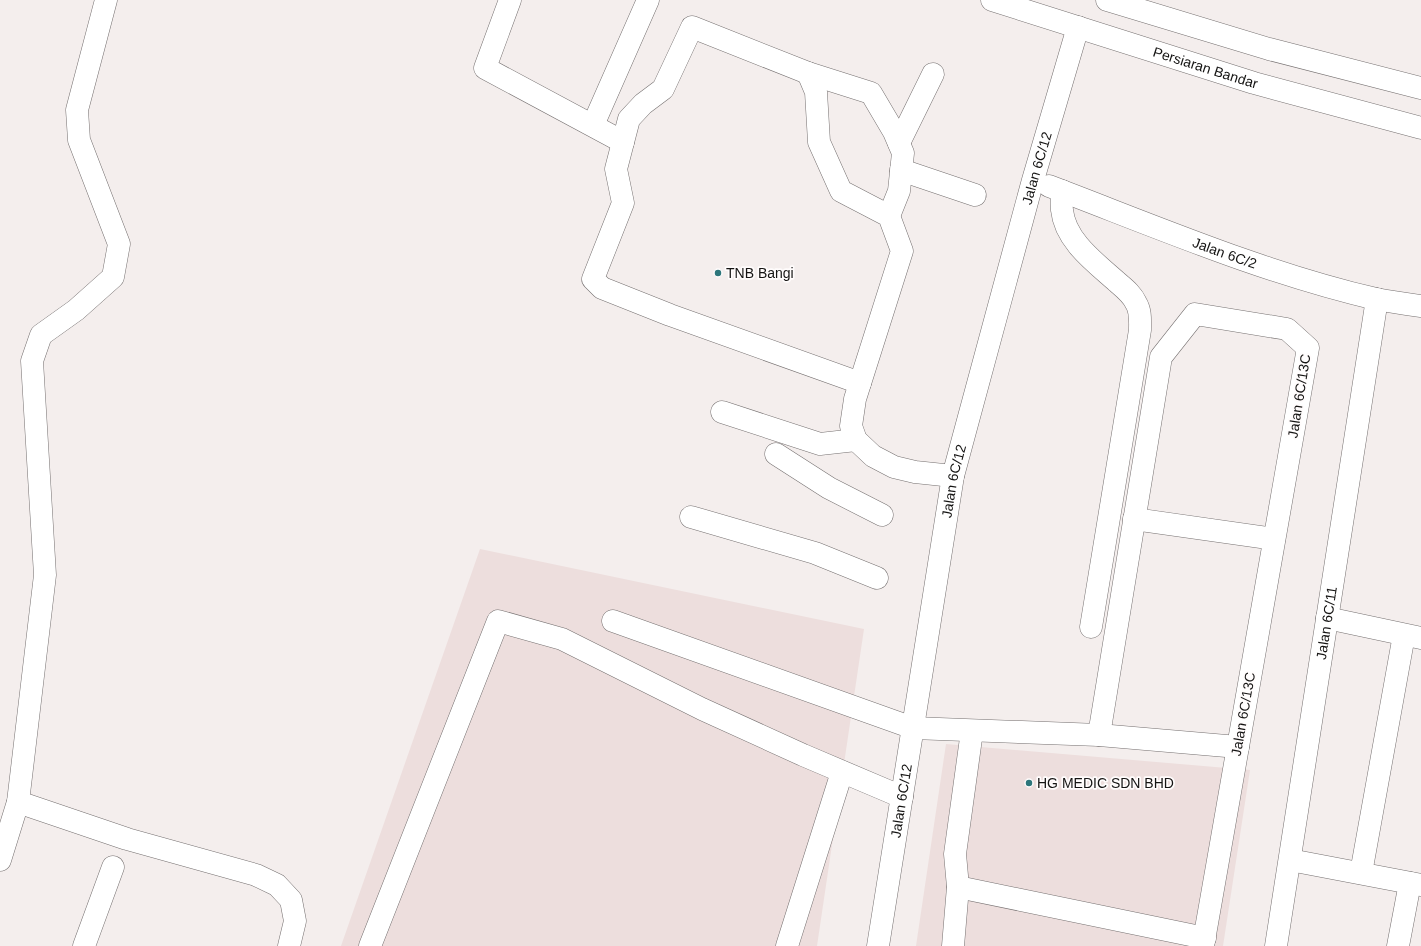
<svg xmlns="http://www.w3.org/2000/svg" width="1421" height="946" viewBox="0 0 1421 946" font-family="Arial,sans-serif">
<rect width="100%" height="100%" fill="#f4eeed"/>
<!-- built -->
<g fill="#eddedd">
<path d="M480,549L864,629L817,946H341Z"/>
<path d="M946,744L1250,770L1223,946H916Z"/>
</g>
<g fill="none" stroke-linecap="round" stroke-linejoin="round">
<defs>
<g id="minor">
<path d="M510,0L485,68L623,142"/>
<path d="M808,73L816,92L819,142L841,191L889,216L902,251L855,399L851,426L856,440L873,456L894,467L915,472L953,476"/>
<path d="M593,125L648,0"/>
<path d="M899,143L933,74"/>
<path d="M901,170L975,195"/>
<path id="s1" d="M1049,186C1157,227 1264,273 1376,299C1391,302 1406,304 1421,306"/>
<path d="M1062,191C1062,197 1061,204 1062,210C1065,241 1096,263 1117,282C1124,288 1132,294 1136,303C1141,311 1140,320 1140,330L1091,627"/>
<path d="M860,383L670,315L602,288L593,279L623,203L616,169L629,119L643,104L663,89L692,27L808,73L871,93L894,132L903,153L899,191L889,216"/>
<path d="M722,412L820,444L856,440"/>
<path d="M776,454L829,488L882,515"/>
<path d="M691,517L815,553L877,578"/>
<path d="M1134,519L1274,539"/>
<path d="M1327,618L1421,638"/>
<path d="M613,621L913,728L1099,735L1238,747"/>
<path d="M1099,735L1161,357L1195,314L1287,329L1308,348L1203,946"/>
<path d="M18,802L127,839L256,875L277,885L291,900L295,921L289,946"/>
<path d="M0,860L18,802L45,575L32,361L41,335L76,310L113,277L119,244L79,140L77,110L106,0"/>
<path d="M1290,860L1421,885"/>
<path d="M1361,873L1404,635"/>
<path d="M958,887L1205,938"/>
<path d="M84,946L113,867"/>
<path d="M370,946L498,621L562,639L702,709L803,755L902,797"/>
<path d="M787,946L842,772"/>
<path id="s2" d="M878,946L953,476L1033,180L1078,27"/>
<path d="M953,946L958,887L955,854L972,731"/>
<path id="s3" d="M1276,946L1377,299"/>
<path d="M1398,946L1410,883"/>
</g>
<g id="major">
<path id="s4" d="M992,0L1254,83L1421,128"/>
<path d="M1107,0L1269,49L1421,88"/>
</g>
</defs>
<!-- minor casing -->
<use href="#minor" stroke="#757070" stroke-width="23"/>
<!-- major casing -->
<use href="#major" stroke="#757070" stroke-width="23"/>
<!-- minor -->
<use href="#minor" stroke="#fff" stroke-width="22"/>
<!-- major -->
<use href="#major" stroke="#fff" stroke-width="22"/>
</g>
<!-- markers -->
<g fill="#2d767b" stroke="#fffcfc" stroke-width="1.5">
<circle cx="718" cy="273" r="4"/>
<circle cx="1029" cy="783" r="4"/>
</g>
<g text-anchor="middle" stroke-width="3.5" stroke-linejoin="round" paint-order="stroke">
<!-- street labels -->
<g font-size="14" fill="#151413" stroke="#fffcfc">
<text dy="5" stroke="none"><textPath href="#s4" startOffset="224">Persiaran Bandar</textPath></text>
<text dy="5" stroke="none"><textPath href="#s2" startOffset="795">Jalan 6C/12</textPath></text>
<text dy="5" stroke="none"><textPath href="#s1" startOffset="188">Jalan 6C/2</textPath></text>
<text transform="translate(1299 396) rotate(-81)" y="5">Jalan 6C/13C</text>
<text dy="5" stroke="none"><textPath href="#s2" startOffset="471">Jalan 6C/12</textPath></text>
<text dy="5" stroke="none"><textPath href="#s3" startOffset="327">Jalan 6C/11</textPath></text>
<text transform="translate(1243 714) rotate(-80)" y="5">Jalan 6C/13C</text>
<text dy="5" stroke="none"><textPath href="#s2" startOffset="147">Jalan 6C/12</textPath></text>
</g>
<!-- poi labels -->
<g font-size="14" fill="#151413" stroke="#fffcfc" text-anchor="start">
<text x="726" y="278">TNB Bangi</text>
<text x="1037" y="788">HG MEDIC SDN BHD</text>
</g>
</g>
</svg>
